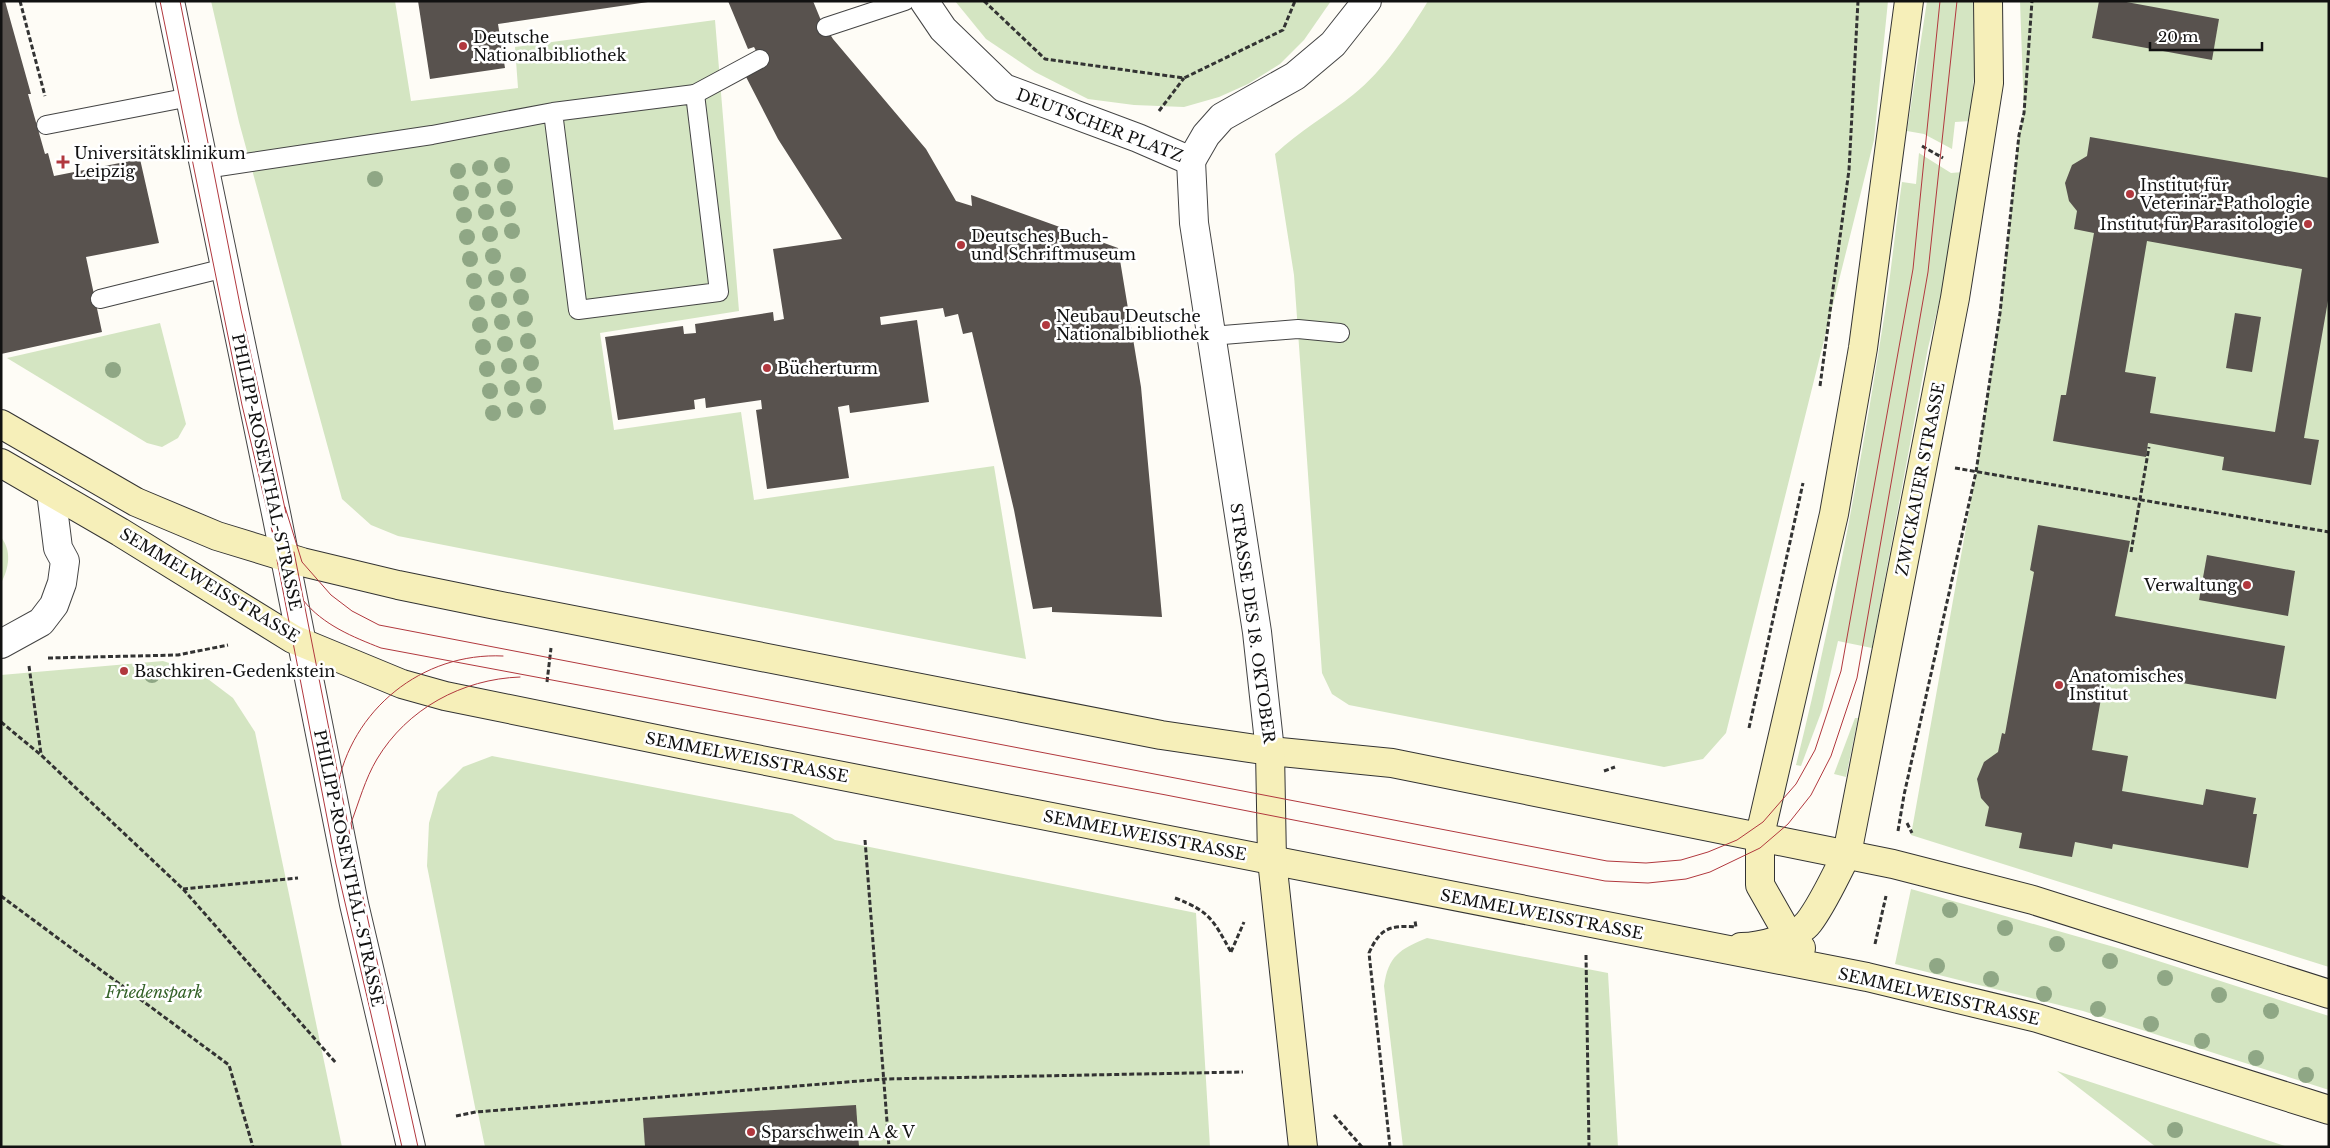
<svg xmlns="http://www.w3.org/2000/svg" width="2330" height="1148" viewBox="0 0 2330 1148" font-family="'Libre Baskerville',serif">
<rect width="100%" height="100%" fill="#fefcf6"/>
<!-- green -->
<g fill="#d4e5c2">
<path d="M211,1H395L411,101L518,88L515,47L715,20L739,311L600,333L614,430L741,412L754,500L994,466L1026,659L398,536L371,525L342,499L239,122Z"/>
<path d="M955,1H1331L1304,40L1280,64L1248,84L1219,97L1184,107L1134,105L1088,99L1035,72L986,39Z"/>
<path d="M1428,1H1888L1874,140L1726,733L1703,759L1664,767L1349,705L1332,694L1322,673L1294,275L1275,154C1299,131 1328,115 1354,94C1383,71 1409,32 1428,1Z"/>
<path d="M1927,1H1975L1976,44L1971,121L1955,122L1952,149L1924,134L1907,131Z"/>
<path d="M2020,1H2329V967L1911,835L1976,472L2000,313L2019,135L2024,113Z"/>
<path d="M1919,153L1951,173L1963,172L1952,250L1928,348L1872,648L1838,641L1822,710L1801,766L1796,765C1834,613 1862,459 1886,305C1892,264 1896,223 1902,182L1916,184Z"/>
<path d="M160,323L186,424L178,438L162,447L147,443L7,358Z"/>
<path d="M1,537C12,551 9,568 1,583Z"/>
<path d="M163,661L200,673L233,698L255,732L342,1147H1V675Z"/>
<path d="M1855,718H1858L1846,777L1834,774Z"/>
<path d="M492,756L792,814L835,840L1196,913L1210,1147H485L478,1113L476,1112L427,866L429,823L438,792L463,767Z"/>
<path d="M1911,889L2121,949L2329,1016V1090L2083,1011L1895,964Z"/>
<path d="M1427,938L1608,973L1618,1147H1403L1384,986C1388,956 1400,949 1427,938Z"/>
<path d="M2057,1071L2288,1147H2156Z"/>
</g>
<!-- building -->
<g fill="#58524e" fill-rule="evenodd">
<path d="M1,1H5L31,94H28L45,154L48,153L54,176L140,159L159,243L86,257L102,332L1,354Z"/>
<path d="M418,1H648V2L498,24L505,68L430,79Z"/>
<path d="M728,1H813L820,18L833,39L926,149L956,201L972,206L971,195L1118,248L1141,387L1162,617L1052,612V607L1033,609L1014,510L972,332L963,334L958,314L945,317L943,308L880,317L881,325L917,320L929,402L850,413L849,405L838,407L849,478L767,489L756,410L762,409L761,400L706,408L705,398L694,400L695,409L618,420L605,337L683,326L684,334L696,333L695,324L773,312L774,321L784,319L773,249L842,239L778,139L744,73L763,64L754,47L748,49Z"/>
<path d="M2099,1H2121L2219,19L2212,60L2092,38Z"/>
<path d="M2090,137L2329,178V295L2304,438L2319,440L2311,485L2222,470L2224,457L2148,443L2146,457L2053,441L2061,395H2066L2094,233L2074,229L2077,211L2069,201L2065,183L2072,165L2087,156ZM2147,241L2302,269L2275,432L2150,413L2156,377L2125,372Z"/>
<path d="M2235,313L2261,317L2252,372L2226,368Z"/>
<path d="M2038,525L2130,541L2115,616L2285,646L2276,699L2106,670L2092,750L2128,756L2122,791L2203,805L2206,789L2256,798L2253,814H2257L2248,868L2113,844L2112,849L2075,842L2072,857L2019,848L2022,833L1985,826L1989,807L1981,798L1977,779L1984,762L1998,752L2002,733L2005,734L2034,572L2030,570Z"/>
<path d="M2207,555L2295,571L2288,616L2199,600Z"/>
<path d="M856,1105L859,1147H645L643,1118Z"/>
</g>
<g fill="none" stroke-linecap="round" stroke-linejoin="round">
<defs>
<g id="service">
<path d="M826,27L905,1"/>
<path d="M695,94L760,59"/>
<path d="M46,125L190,97"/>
<path d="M205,169L432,135L553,112L695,94L719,292L578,310L553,112"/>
<path d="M100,299L225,268"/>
<path d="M1211,336L1298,329L1340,333"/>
</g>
<g id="minor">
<path d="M170,1L277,518L354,904L411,1147"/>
<path d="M924,1L943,29L1004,88L1138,138L1191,161"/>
<path d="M1191,161L1194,223L1257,632L1270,751"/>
<path d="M1191,161L1206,135L1222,117L1295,76L1333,44L1367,1"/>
<path d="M1,644L41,622L54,605L62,583L65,561L58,548L51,492"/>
</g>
<g id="secondary">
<path d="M1,424L136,502L217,536L302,562L398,585L491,604L1161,735L1270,751L1392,763L1893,864L2033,900L2329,994"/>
<path d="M1,463L120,532L293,639L402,684L445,696L705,749L1867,977L2037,1018L2329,1110"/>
<path d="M1270,751L1272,860L1303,1147"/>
<path d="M1741,947C1759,947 1797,938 1809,922C1824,902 1835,876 1847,854L1955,298L1989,83L1988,1"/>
<path d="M1801,948L1789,936L1760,885V835L1834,514L1863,348L1909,1"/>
</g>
</defs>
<!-- service casing -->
<use href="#service" stroke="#444" stroke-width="20"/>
<!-- minor casing -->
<use href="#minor" stroke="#444" stroke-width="30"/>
<!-- secondary casing -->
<use href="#secondary" stroke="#333" stroke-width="30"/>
<!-- path -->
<g stroke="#333" stroke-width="3" stroke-dasharray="5 2.5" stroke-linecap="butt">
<path d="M20,1L45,96"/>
<path d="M984,1L1045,59L1184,78L1283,30L1295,1"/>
<path d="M1159,111L1184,78"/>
<path d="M1922,146L1943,158"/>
<path d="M1820,386L1849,170L1858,1"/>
<path d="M1955,468L2329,532"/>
<path d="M2131,552L2149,447"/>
<path d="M48,658L178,655L228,645"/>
<path d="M29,666L41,754"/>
<path d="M547,682L551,648"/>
<path d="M1,722L41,755L183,889L336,1063"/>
<path d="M1749,728L1803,483"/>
<path d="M1604,771L1615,767"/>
<path d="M1907,823L1912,833"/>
<path d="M1898,831L1904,795L1976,472L2000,313L2019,135L2024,113L2032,1"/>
<path d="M865,840L889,1147"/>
<path d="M183,889L298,878"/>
<path d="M1,896L229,1065L253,1147"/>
<path d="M1175,898C1211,912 1213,920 1231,952"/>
<path d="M1875,944L1886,896"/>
<path d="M1231,952L1244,922"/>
<path d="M1586,955L1589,1147"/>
<path d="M1334,1115L1362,1147"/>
<path d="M456,1116L476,1112L884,1079L1243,1072"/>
<path d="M1390,1147L1369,953C1380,928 1390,925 1416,927L1415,921"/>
</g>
<!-- service -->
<use href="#service" stroke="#fff" stroke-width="18"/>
<!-- minor -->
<use href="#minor" stroke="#fff" stroke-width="28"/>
<!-- secondary -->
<use href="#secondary" stroke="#f6efb9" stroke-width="28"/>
<!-- tram -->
<g stroke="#b1383e" stroke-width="1">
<path d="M160,1L242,405L273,535"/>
<path d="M180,1L241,310L286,513"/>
<path d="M285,507L302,562L331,595L352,611L379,625L1607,861L1646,863L1681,860L1708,852L1737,840L1763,822L1796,784L1815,750L1841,671L1913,269L1940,1"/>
<path d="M272,530C280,553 287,581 303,600C323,625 353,637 381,648L1166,795L1605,881L1648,883L1686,879L1710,872L1760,848L1788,824L1811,795L1831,756L1857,678L1928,272L1957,1"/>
<path d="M294,552L355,861L418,1147"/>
<path d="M277,560L336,864L402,1147"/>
<path d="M332,823C331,812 335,799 337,789C351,710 422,652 503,656"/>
<path d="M352,829L351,823C359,802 365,779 377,759C407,709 462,679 520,677"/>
</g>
</g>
<!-- trees -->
<g fill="#8fa785">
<circle cx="502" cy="165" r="8"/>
<circle cx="480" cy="168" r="8"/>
<circle cx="458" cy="171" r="8"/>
<circle cx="375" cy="179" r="8"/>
<circle cx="505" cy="187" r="8"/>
<circle cx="483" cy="190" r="8"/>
<circle cx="461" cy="193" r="8"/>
<circle cx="508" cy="209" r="8"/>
<circle cx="486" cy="212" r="8"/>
<circle cx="464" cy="215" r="8"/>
<circle cx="512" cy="231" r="8"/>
<circle cx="490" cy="234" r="8"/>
<circle cx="467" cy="237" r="8"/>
<circle cx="493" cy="256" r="8"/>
<circle cx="470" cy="259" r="8"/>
<circle cx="518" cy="275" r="8"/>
<circle cx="496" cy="278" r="8"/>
<circle cx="474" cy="281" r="8"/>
<circle cx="521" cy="297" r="8"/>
<circle cx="499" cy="300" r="8"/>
<circle cx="477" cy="303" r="8"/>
<circle cx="525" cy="319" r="8"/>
<circle cx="502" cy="322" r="8"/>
<circle cx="480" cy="325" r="8"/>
<circle cx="528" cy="341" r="8"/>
<circle cx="505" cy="344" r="8"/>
<circle cx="483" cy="347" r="8"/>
<circle cx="531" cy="363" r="8"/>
<circle cx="509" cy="366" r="8"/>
<circle cx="487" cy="369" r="8"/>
<circle cx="113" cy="370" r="8"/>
<circle cx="534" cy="385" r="8"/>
<circle cx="512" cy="388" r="8"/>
<circle cx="490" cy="391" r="8"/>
<circle cx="538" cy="407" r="8"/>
<circle cx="515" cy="410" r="8"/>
<circle cx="493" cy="413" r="8"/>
<circle cx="152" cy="675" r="8"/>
<circle cx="1950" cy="910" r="8"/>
<circle cx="2005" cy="928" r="8"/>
<circle cx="2057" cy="944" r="8"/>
<circle cx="2110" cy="961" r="8"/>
<circle cx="1937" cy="966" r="8"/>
<circle cx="2165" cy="978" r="8"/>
<circle cx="1991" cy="979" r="8"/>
<circle cx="2044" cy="994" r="8"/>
<circle cx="2219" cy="995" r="8"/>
<circle cx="2098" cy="1009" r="8"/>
<circle cx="2271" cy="1011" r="8"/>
<circle cx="2151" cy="1024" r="8"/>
<circle cx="2202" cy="1041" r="8"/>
<circle cx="2256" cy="1058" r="8"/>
<circle cx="2306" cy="1075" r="8"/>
<circle cx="2175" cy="1130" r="8"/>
</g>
<!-- markers -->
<g fill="#b1383e" stroke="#fff" stroke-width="2">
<circle cx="463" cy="46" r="5"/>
<path d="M60.5 154.5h5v5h5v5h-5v5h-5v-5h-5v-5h5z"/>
<circle cx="2130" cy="194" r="5"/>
<circle cx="2308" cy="224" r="5"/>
<circle cx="961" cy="245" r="5"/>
<circle cx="1046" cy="325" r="5"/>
<circle cx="767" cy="368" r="5"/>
<circle cx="2247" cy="585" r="5"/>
<circle cx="124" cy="671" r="5"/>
<circle cx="2059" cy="685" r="5"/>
<circle cx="751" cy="1132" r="5"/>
</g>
<g text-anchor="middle" stroke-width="5" stroke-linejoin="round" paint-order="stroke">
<!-- poi labels -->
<g font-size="16" fill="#111" stroke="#fff" text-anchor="start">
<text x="473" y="43">Deutsche<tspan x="473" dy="18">Nationalbibliothek</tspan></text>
<text x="74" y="159">Universitätsklinikum<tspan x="74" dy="18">Leipzig</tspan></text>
<text x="2140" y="191">Institut für<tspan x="2140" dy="18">Veterinär-Pathologie</tspan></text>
<text x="2298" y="230" text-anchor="end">Institut für Parasitologie</text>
<text x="971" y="242">Deutsches Buch-<tspan x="971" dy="18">und Schriftmuseum</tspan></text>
<text x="1056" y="322">Neubau Deutsche<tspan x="1056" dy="18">Nationalbibliothek</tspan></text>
<text x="777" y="374">Bücherturm</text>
<text x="2237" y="591" text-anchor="end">Verwaltung</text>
<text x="134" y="677">Baschkiren-Gedenkstein</text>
<text x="2069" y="682">Anatomisches<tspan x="2069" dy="18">Institut</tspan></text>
<text x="761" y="1138">Sparschwein A &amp; V</text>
</g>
<!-- street labels -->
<g font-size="16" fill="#111" stroke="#fff">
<text transform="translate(1100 125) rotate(21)" y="6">DEUTSCHER PLATZ</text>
<text transform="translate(267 472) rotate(78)" y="6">PHILIPP-ROSENTHAL-STRASSE</text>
<text transform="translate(1920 479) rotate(-79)" y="6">ZWICKAUER STRASSE</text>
<text transform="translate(210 585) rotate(31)" y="6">SEMMELWEISSTRASSE</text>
<text transform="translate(1253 623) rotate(82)" y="6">STRASSE DES 18. OKTOBER</text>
<text transform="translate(747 757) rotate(11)" y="6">SEMMELWEISSTRASSE</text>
<text transform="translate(1145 835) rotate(11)" y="6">SEMMELWEISSTRASSE</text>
<text transform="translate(349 868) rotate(78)" y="6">PHILIPP-ROSENTHAL-STRASSE</text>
<text transform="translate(1542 914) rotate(11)" y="6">SEMMELWEISSTRASSE</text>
<text transform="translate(1939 996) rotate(13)" y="6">SEMMELWEISSTRASSE</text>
</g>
<!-- park labels -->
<g font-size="16" font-style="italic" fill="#346228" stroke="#fff">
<text x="154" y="998">Friedenspark</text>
</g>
</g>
<!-- border -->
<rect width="2330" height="1148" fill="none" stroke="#111111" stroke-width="5"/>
<!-- scale -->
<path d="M2150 42v8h112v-8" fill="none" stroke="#111111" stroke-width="2.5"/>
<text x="2158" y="42" font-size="15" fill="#111111" stroke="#ffffff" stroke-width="4" paint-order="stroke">20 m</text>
</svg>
